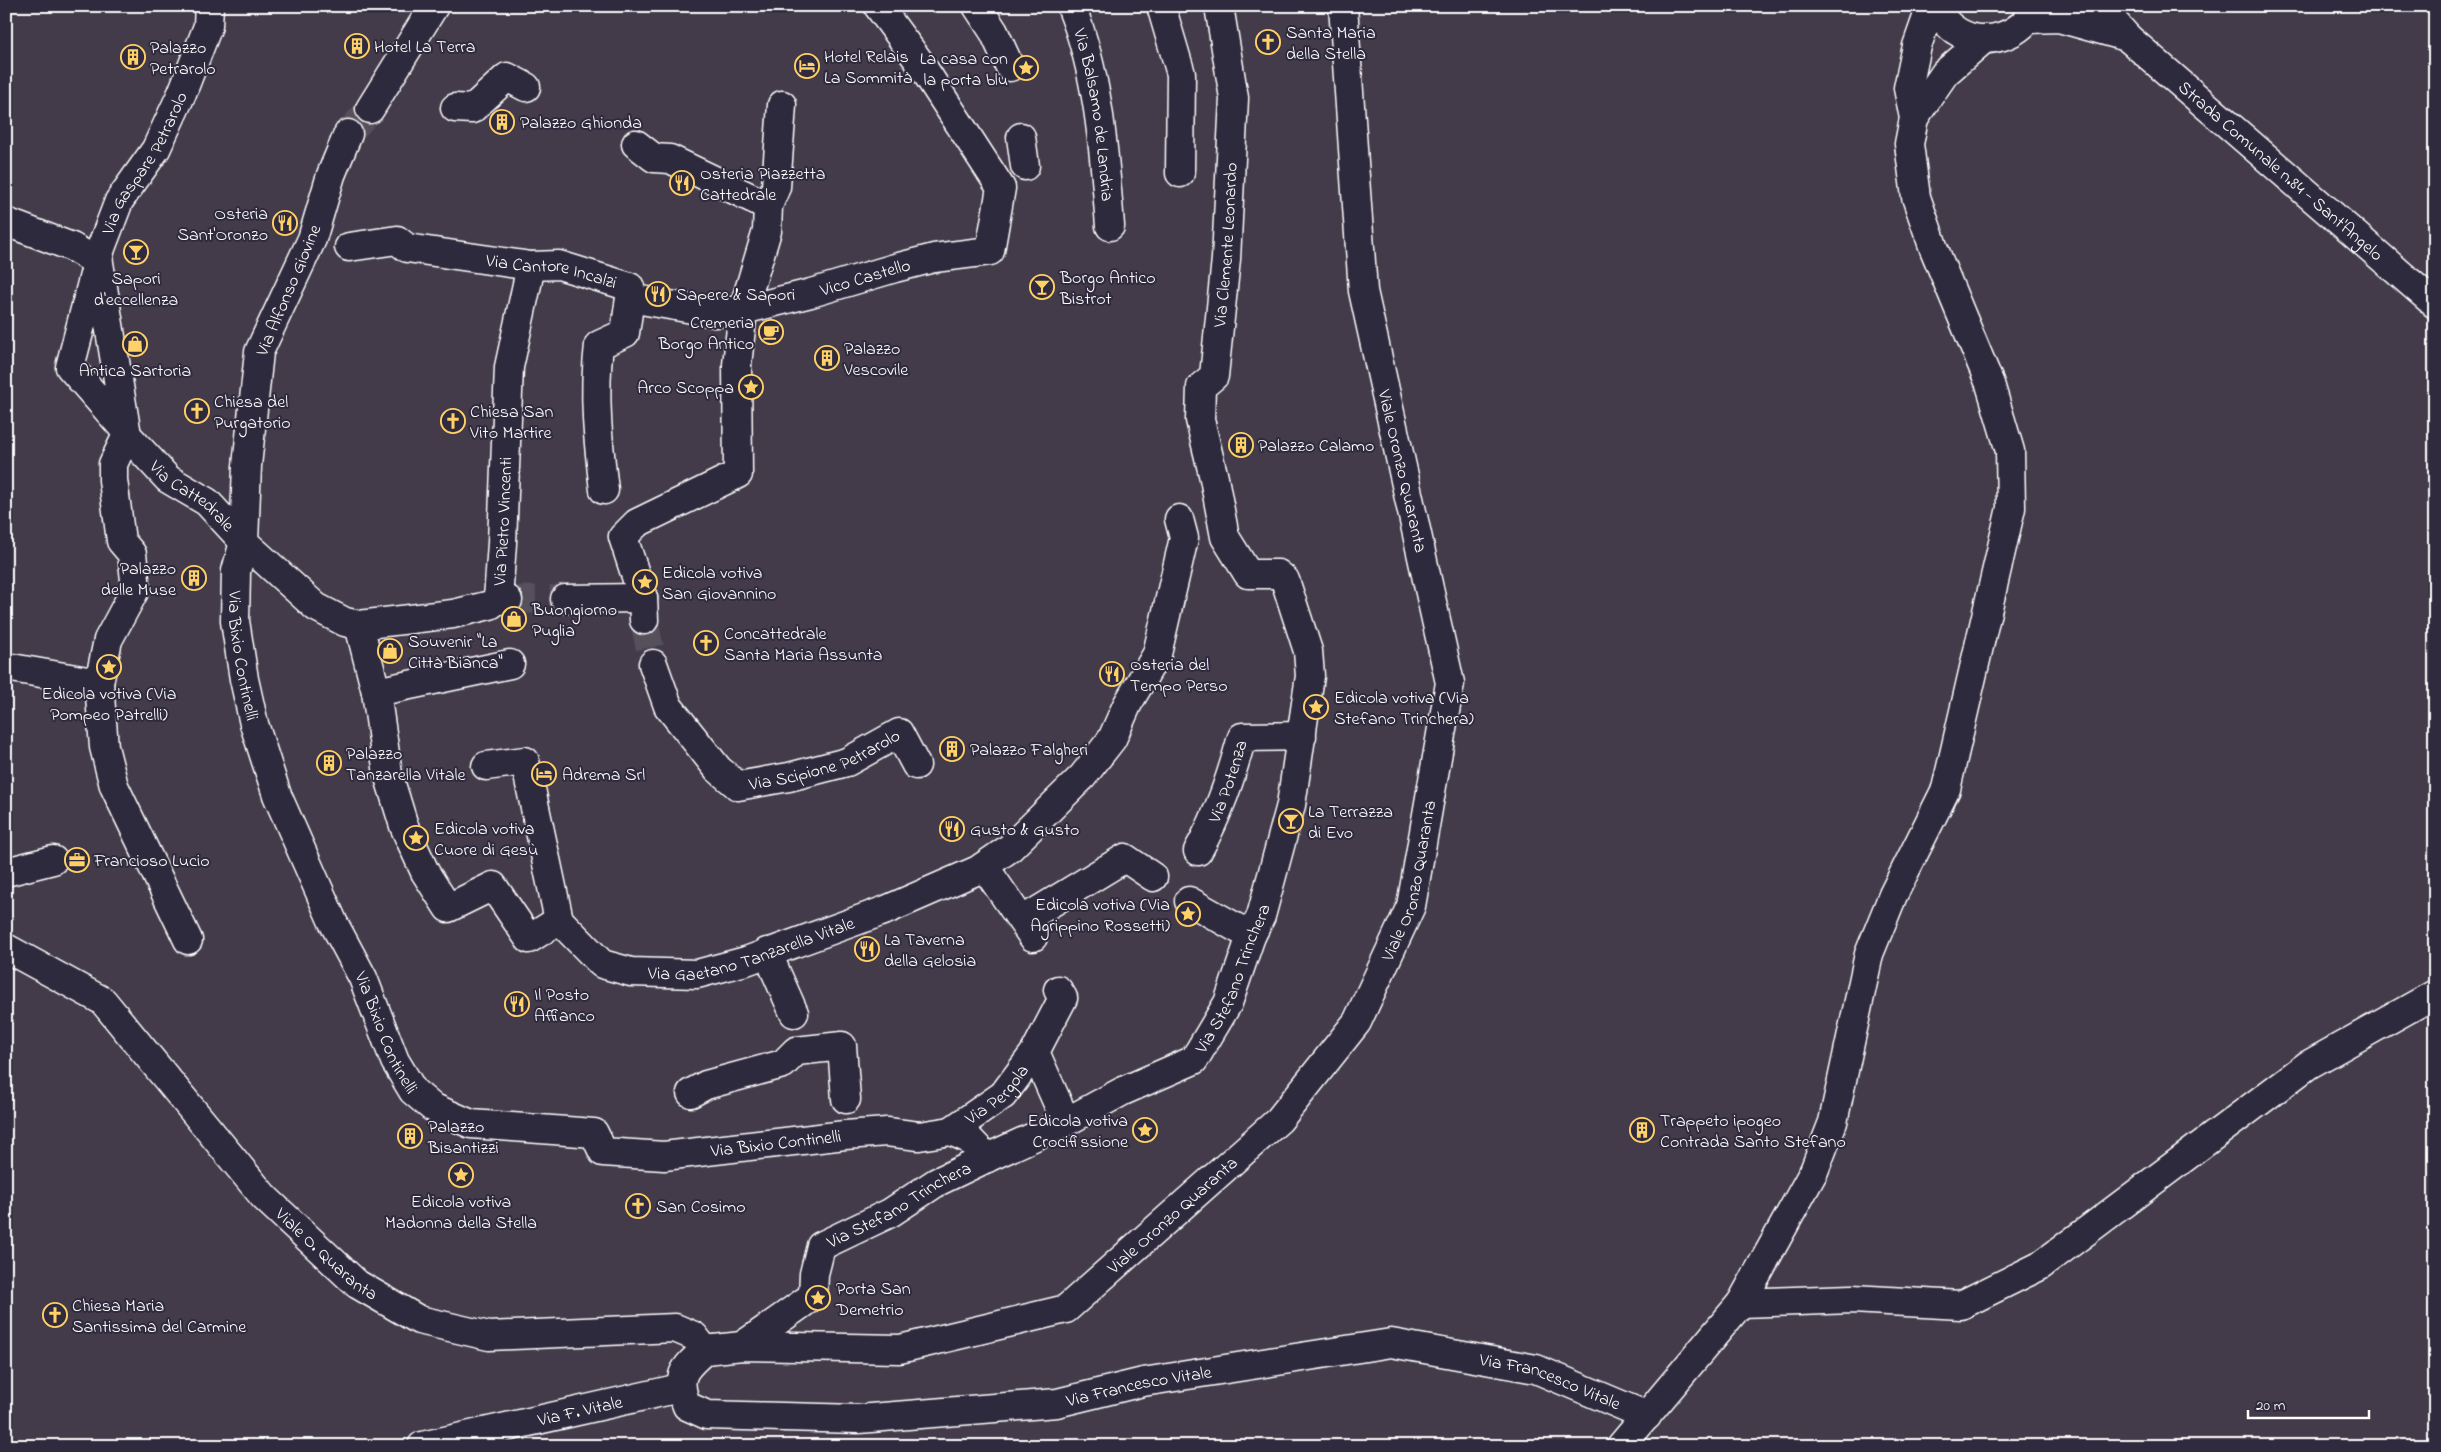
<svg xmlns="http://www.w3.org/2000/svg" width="2441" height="1452" viewBox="0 0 2441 1452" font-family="'Indie Flower',sans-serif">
<rect width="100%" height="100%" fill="#443b4a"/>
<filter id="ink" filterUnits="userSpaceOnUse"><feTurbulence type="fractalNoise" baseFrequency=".02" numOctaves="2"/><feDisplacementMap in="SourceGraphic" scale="10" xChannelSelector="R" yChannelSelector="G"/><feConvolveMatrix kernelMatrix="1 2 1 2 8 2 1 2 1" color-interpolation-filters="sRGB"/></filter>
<g filter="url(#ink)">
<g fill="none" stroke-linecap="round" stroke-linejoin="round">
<!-- street-tunnel -->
<g stroke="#574f5c" stroke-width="28" stroke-dasharray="28 14" stroke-linecap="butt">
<path d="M348,134L370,109"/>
<path d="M508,600L565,599"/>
<path d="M644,620L653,664"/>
</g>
<defs>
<g id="street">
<path d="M977,6L994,32L1010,67"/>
<path id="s1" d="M1071,6C1099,76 1104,151 1110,226"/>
<path d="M1161,6L1181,74L1180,173"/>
<path d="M455,108L472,109L507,77L526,87"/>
<path d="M370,109L434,6"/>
<path id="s2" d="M348,134L331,175L312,239L259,352L247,466L244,542L236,571L235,621L244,679L254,724L277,795L333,922L363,978L395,1061L413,1091L432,1107L471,1124L594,1133L603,1152L664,1156L845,1135L887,1132L919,1136L951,1131L969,1139L987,1158"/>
<path d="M1021,137L1025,166"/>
<path d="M636,144L654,158L670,159L768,206"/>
<path id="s3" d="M6,222L72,247L99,263L127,435L168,479L207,502L244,542L316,607L345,622L359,625L453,614L490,605L498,599L508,600"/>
<path id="s4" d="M349,247L397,240L407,248L531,266L559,265L630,287V298L715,313L743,310L811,293L895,268L934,258L990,251L1001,188L918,60L878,6"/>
<path id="s5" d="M126,431L70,367L101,248L119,201L156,149L182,93L208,26L209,6"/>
<path d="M604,490C598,440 593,396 599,345L625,333L630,298"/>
<path id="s6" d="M498,599L502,543L509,367L531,266"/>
<path d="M565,599L643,598"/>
<path d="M644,620L643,598L623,537L637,523L738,474L737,365L743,310L767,231L768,206L776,187L782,105"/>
<path id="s7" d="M359,625L376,692L388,774L404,826L425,872L448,908L493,886L529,939L559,920L602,964L631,972L697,974L746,961L886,910L978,870L1010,848L1083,776L1112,739L1127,705L1157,654L1184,538L1179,519"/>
<path id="s8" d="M653,664L668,706L718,769L738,786L789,777L847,762L899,733L916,765"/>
<path d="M6,667L99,683L108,640L136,588L132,554L121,541L113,480V464L127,435"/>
<path d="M99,683L104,747L114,786L188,940"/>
<path d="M376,692L510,664"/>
<path d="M486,766L525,761L559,920"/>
<path id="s9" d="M1198,851C1219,814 1231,777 1242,737L1302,736"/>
<path d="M984,866L1033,937"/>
<path d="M6,872L53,860"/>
<path d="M1189,901L1251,936"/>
<path d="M1023,920L1125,858L1153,877"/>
<path id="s10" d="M6,948L103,1001L264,1197L357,1284L419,1320L489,1336L675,1328L694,1336L705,1350"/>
<path d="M767,952L794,1013"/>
<path d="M1058,990L1063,998L1035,1052L1066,1122"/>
<path d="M691,1093L706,1085L783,1064L796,1051L842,1046L846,1099"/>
<path id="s11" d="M951,1131L1003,1095L1035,1052"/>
<path d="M1741,1303L1852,1299L1961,1305L2040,1266L2308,1065L2435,994"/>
<path id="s12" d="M742,1346L813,1296L814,1274L821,1246L890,1213L937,1182L987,1158L1066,1122L1123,1091L1194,1060L1228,1003L1251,936L1261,916L1291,805L1310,676L1308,651L1285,580L1278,574H1248L1225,537L1214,478L1200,420L1201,387L1214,376L1226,259L1234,98L1219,6"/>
<path id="s13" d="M705,1350L742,1346L900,1349L1066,1309L1279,1120L1357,1022L1411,906L1450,683L1363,291L1343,6"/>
<path id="s14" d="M705,1350C683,1369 675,1377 687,1406L707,1415L858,1419L1057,1403L1143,1382L1391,1343L1536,1369L1647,1416"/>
<path id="s15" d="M422,1446L680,1388"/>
</g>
<g id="secondary">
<path d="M1935,6C1941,16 1947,26 1958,32C1985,48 2023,36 2036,6"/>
<path id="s16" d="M2100,6L2127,37L2435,304"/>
<path d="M2028,19L2059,18L2127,37"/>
<path d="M1914,118L1945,73L1984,39"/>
<path d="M1621,1446L1741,1303L1814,1171L1833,1122L1869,954L1893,895L1946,789L2011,508L2010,451L1990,384L1934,249L1916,197L1909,144L1914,118L1908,88L1917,46L1931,6"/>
</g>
</defs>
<!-- street casing -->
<use href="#street" stroke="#fff" stroke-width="31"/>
<!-- secondary casing -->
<use href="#secondary" stroke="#fff" stroke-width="31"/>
<!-- street -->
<use href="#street" stroke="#2f2a3d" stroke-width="28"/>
<!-- secondary -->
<use href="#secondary" stroke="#2f2a3d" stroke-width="28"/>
</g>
</g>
<!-- icons -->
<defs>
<symbol id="church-ring" viewBox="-11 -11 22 22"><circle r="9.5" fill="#2f2a3d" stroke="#ffd166" stroke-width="1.5"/><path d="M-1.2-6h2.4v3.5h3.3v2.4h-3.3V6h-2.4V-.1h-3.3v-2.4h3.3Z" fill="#ffd166"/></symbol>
<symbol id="building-ring" viewBox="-11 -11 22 22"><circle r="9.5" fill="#2f2a3d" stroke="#ffd166" stroke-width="1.5"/><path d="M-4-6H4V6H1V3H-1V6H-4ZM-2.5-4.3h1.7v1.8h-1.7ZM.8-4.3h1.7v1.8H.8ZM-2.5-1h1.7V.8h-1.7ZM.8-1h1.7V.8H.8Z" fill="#ffd166"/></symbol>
<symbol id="hotel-ring" viewBox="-11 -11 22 22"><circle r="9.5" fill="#2f2a3d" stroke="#ffd166" stroke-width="1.5"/><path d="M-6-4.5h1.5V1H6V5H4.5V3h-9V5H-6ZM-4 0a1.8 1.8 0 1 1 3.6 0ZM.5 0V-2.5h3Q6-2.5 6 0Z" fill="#ffd166"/></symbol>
<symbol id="sight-ring" viewBox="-11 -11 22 22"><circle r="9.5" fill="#2f2a3d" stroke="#ffd166" stroke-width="1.5"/><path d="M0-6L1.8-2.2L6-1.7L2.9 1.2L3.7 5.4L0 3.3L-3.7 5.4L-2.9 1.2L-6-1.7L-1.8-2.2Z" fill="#ffd166"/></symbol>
<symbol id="restaurant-ring" viewBox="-11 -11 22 22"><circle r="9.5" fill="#2f2a3d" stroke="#ffd166" stroke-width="1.5"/><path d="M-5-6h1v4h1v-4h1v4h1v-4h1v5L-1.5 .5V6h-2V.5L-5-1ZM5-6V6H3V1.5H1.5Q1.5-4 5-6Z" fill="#ffd166"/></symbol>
<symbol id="bar-ring" viewBox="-11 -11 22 22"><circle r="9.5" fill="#2f2a3d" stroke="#ffd166" stroke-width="1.5"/><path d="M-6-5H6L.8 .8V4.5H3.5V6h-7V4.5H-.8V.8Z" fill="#ffd166"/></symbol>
<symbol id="cafe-ring" viewBox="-11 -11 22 22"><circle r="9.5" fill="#2f2a3d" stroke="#ffd166" stroke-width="1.5"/><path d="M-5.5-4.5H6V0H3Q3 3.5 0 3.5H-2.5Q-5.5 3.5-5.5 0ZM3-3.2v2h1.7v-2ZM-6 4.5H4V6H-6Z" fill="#ffd166"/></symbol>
<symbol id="shop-ring" viewBox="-11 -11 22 22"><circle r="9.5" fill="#2f2a3d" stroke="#ffd166" stroke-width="1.5"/><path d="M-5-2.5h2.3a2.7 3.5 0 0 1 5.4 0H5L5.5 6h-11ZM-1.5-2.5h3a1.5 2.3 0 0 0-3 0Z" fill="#ffd166"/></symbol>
<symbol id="office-ring" viewBox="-11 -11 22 22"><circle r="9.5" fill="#2f2a3d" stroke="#ffd166" stroke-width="1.5"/><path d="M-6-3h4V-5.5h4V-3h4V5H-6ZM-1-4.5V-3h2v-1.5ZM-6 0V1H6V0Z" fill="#ffd166"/></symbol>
</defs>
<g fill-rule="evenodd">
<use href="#church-ring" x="1254" y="28" width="28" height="28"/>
<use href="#building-ring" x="343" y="32" width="28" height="28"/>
<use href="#building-ring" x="119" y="43" width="28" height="28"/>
<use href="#hotel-ring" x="793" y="52" width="28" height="28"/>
<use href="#sight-ring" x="1012" y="54" width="28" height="28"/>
<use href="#building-ring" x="488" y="108" width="28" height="28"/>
<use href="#restaurant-ring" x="668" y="169" width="28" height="28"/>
<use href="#restaurant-ring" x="271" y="209" width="28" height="28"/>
<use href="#bar-ring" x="122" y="238" width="28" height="28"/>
<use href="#bar-ring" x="1028" y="273" width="28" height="28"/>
<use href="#restaurant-ring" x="644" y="280" width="28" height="28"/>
<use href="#cafe-ring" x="757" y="318" width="28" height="28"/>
<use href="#shop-ring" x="121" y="330" width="28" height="28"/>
<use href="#building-ring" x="813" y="344" width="28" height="28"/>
<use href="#sight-ring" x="737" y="373" width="28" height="28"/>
<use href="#church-ring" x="183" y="397" width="28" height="28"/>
<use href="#church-ring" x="439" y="407" width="28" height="28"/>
<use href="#building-ring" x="1227" y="431" width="28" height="28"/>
<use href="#building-ring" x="180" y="564" width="28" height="28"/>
<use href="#sight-ring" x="631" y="568" width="28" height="28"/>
<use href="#shop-ring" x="500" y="605" width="28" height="28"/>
<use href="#church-ring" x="692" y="629" width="28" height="28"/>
<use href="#shop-ring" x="376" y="637" width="28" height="28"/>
<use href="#sight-ring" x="95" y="653" width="28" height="28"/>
<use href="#restaurant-ring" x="1098" y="660" width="28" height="28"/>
<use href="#sight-ring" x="1302" y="693" width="28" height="28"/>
<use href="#building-ring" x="938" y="735" width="28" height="28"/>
<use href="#building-ring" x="315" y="749" width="28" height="28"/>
<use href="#hotel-ring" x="530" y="760" width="28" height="28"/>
<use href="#bar-ring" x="1277" y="807" width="28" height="28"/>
<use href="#restaurant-ring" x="938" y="815" width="28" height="28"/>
<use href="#sight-ring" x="402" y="824" width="28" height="28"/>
<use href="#office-ring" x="63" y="846" width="28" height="28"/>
<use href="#sight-ring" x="1174" y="900" width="28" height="28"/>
<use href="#restaurant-ring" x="853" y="935" width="28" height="28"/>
<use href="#restaurant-ring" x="503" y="990" width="28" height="28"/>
<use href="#sight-ring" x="1131" y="1116" width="28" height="28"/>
<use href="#building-ring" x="1628" y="1116" width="28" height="28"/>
<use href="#building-ring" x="396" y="1122" width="28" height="28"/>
<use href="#sight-ring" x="447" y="1161" width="28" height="28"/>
<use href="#church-ring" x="624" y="1192" width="28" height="28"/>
<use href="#sight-ring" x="804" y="1284" width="28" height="28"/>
<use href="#church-ring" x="41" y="1301" width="28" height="28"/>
</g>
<g text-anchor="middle" stroke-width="4" stroke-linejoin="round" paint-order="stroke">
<!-- poi labels -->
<g font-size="18" fill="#fff" stroke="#2f2a3d" text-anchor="start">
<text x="1286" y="38">Santa Maria<tspan x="1286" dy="21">della Stella</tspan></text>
<text x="374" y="52">Hotel La Terra</text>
<text x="150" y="53">Palazzo<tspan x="150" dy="21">Petrarolo</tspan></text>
<text x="824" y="62">Hotel Relais<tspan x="824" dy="21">La Sommità</tspan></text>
<text x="1008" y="64" text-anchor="end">La casa con<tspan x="1008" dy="21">la porta blu</tspan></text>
<text x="520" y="128">Palazzo Ghionda</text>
<text x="700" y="179">Osteria Piazzetta<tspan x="700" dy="21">Cattedrale</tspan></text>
<text x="268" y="219" text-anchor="end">Osteria<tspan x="268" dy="21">Sant'Oronzo</tspan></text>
<text x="1060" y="283">Borgo Antico<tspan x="1060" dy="21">Bistrot</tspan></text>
<text x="136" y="284" text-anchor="middle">Sapori<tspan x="136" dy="21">d'eccellenza</tspan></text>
<text x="676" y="300">Sapere &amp; Sapori</text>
<text x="754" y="328" text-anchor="end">Cremeria<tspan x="754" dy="21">Borgo Antico</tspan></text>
<text x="844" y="354">Palazzo<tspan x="844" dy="21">Vescovile</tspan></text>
<text x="135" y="376" text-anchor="middle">Antica Sartoria</text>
<text x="734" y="393" text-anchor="end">Arco Scoppa</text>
<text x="214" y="407">Chiesa del<tspan x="214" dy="21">Purgatorio</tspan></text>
<text x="470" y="417">Chiesa San<tspan x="470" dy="21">Vito Martire</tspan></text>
<text x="1258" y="451">Palazzo Calamo</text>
<text x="176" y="574" text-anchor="end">Palazzo<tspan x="176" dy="21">delle Muse</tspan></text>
<text x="662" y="578">Edicola votiva<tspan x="662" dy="21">San Giovannino</tspan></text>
<text x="532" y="615">Buongiorno<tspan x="532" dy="21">Puglia</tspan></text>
<text x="724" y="639">Concattedrale<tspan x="724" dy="21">Santa Maria Assunta</tspan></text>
<text x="408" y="647">Souvenir "La<tspan x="408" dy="21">Città Bianca"</tspan></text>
<text x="1130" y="670">Osteria del<tspan x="1130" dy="21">Tempo Perso</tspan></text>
<text x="109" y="699" text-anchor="middle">Edicola votiva (Via<tspan x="109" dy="21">Pompeo Patrelli)</tspan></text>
<text x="1334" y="703">Edicola votiva (Via<tspan x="1334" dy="21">Stefano Trinchera)</tspan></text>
<text x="970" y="755">Palazzo Falgheri</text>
<text x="346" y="759">Palazzo<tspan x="346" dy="21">Tanzarella Vitale</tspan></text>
<text x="562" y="780">Adrema Srl</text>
<text x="1308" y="817">La Terrazza<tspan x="1308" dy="21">di Evo</tspan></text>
<text x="434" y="834">Edicola votiva<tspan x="434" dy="21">Cuore di Gesù</tspan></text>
<text x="970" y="835">Gusto &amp; Gusto</text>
<text x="94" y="866">Francioso Lucio</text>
<text x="1170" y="910" text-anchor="end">Edicola votiva (Via<tspan x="1170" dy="21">Agrippino Rossetti)</tspan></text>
<text x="884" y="945">La Taverna<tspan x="884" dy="21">della Gelosia</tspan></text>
<text x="534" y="1000">Il Posto<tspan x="534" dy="21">Affianco</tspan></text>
<text x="1128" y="1126" text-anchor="end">Edicola votiva<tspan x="1128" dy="21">Crocifissione</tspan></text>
<text x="1660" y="1126">Trappeto ipogeo<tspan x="1660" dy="21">Contrada Santo Stefano</tspan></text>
<text x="428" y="1132">Palazzo<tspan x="428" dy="21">Bisantizzi</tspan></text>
<text x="461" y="1207" text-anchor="middle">Edicola votiva<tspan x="461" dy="21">Madonna della Stella</tspan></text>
<text x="656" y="1212">San Cosimo</text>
<text x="836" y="1294">Porta San<tspan x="836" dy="21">Demetrio</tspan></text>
<text x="72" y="1311">Chiesa Maria<tspan x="72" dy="21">Santissima del Carmine</tspan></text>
</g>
<!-- street labels -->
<g font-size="18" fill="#fff" stroke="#2f2a3d">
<text dy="6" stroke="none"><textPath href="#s1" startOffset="112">Via Balsamo de Landria</textPath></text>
<text dy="6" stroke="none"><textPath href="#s5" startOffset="304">Via Gaspare Petrarolo</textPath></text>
<text dy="6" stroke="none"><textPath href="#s16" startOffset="245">Strada Comunale n.84 - Sant'Angelo</textPath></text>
<text dy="6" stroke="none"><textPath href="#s12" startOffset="1444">Via Clemente Leonardo</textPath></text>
<text dy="6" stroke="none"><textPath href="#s4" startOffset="208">Via Cantore Incalzi</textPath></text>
<text dy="6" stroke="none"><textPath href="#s4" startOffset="541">Vico Castello</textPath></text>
<text transform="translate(288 290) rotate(-67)" y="6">Via Alfonso Giovine</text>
<text transform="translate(1403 471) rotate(77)" y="6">Viale Oronzo Quaranta</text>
<text dy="6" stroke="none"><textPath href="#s3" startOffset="366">Via Cattedrale</textPath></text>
<text dy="6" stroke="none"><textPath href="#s6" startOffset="78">Via Pietro Vincenti</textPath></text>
<text dy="6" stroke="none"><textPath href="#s2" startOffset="542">Via Bixio Continelli</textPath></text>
<text dy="6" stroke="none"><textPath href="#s8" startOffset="242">Via Scipione Petrarolo</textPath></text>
<text dy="6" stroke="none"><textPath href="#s9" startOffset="76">Via Potenza</textPath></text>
<text dy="6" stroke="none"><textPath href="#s13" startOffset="928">Viale Oronzo Quaranta</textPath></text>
<text dy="6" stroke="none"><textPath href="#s7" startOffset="665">Via Gaetano Tanzarella Vitale</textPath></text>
<text dy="6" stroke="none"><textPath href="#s12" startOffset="646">Via Stefano Trinchera</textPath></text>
<text dy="6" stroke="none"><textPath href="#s2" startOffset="948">Via Bixio Continelli</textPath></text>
<text dy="6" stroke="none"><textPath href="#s11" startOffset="59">Via Pergola</textPath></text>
<text dy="6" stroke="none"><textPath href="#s2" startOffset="1398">Via Bixio Continelli</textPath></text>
<text dy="6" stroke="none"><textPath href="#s12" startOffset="226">Via Stefano Trinchera</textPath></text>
<text dy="6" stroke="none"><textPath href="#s13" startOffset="508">Viale Oronzo Quaranta</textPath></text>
<text dy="6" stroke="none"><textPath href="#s10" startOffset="449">Viale O. Quaranta</textPath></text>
<text dy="6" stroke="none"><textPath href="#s14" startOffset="942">Via Francesco Vitale</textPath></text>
<text dy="6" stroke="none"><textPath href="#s14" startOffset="522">Via Francesco Vitale</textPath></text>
<text dy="6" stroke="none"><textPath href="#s15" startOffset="162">Via F. Vitale</textPath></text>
</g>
</g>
<!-- margin -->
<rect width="2441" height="1452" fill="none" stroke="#2f2a3d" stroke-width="25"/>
<rect x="12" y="12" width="2416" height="1427" fill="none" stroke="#fff" stroke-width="2" filter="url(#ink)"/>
<!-- scale -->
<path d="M2248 1410v8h121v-8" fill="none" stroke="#ffffff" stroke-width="2.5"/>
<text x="2256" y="1410" font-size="15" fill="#ffffff" stroke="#2f2a3d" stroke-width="4" paint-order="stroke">20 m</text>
</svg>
